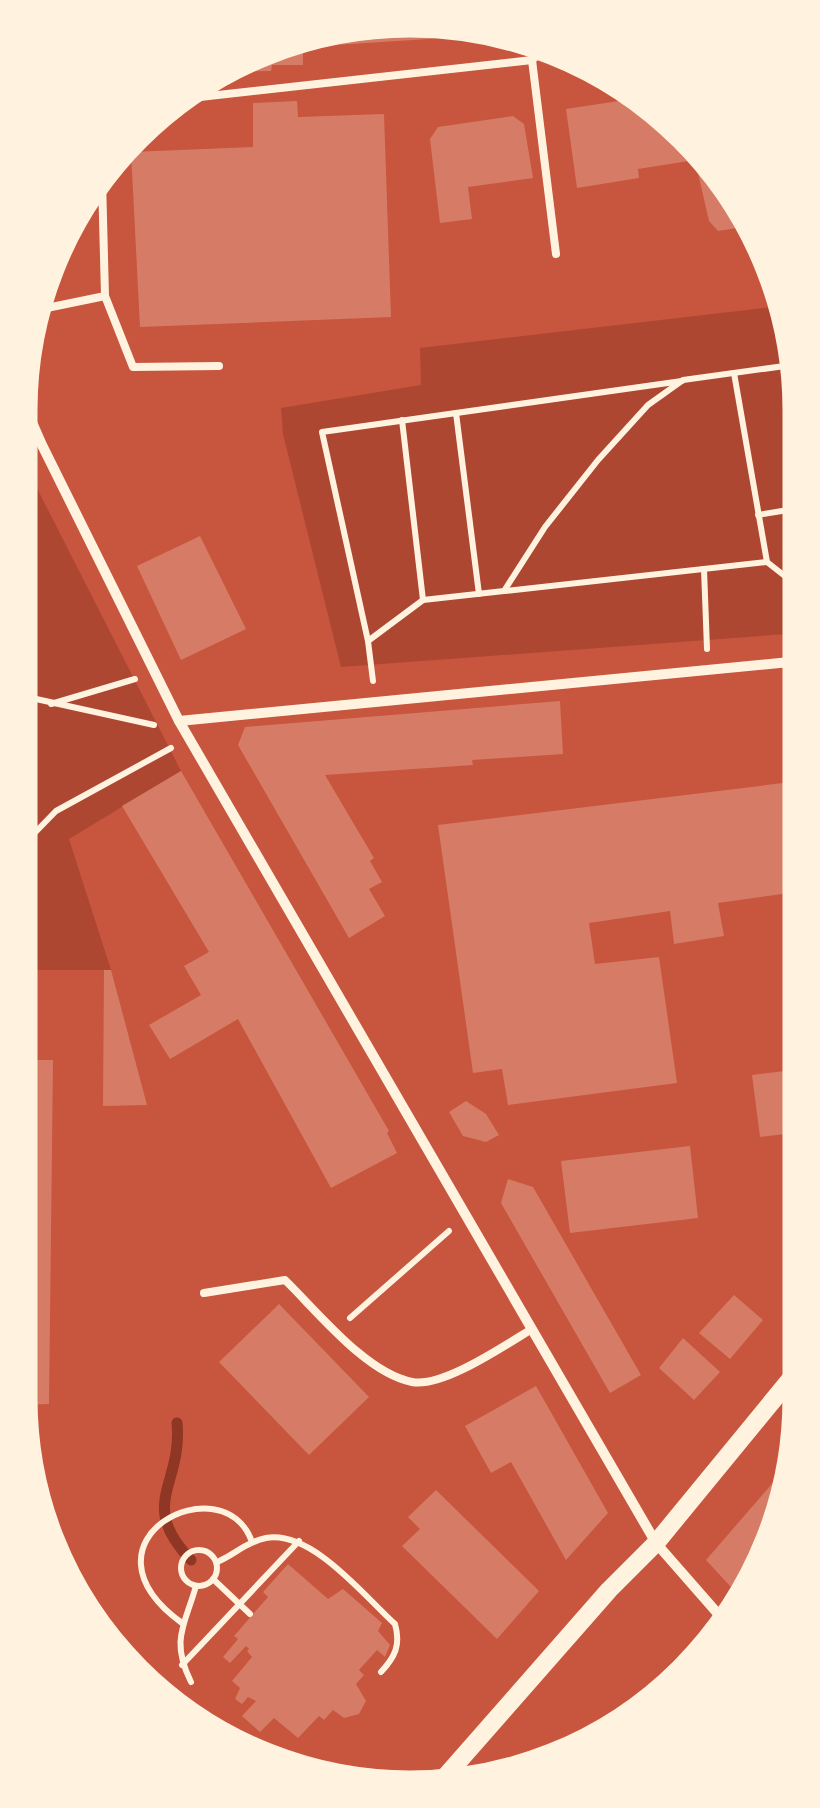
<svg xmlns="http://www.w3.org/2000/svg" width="820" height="1808" viewBox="0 0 820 1808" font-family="Figtree,sans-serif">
<rect width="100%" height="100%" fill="#c8553d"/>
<!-- green -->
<g fill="#ae4732">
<path d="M773,307L799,420L800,633L341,667L283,434L281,408L421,385L420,348Z"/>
<path d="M18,451L181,771L69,839L111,970H18Z"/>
</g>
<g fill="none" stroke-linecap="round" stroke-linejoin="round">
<!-- stream -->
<path stroke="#8f3625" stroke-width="11" d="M177,1423C183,1485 137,1504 191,1560"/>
</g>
<!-- building -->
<g fill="#d67c66">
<path d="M409,18L492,35L303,47V65H272L271,71L222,72L259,48Z"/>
<path d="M645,97L721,171L742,207L743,216L737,228L718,231L709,221L695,160L638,169L639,178L577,188L566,109Z"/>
<path d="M297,101L298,117L384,114L391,317L140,327L131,152L253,147V103Z"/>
<path d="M513,116L524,124L533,178L468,187L472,219L440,223L430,139L438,127Z"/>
<path d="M200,536L246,629L181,660L137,566Z"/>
<path d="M560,701L563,754L472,760L473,765L325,775L374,858L370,861L382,882L369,889L385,916L349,938L238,745L245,727Z"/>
<path d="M181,771L389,1131L387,1133L397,1153L331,1188L238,1019L170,1059L149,1025L201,995L184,966L209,952L122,806Z"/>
<path d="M800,781L801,904L797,892L718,903L724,936L674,944L670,911L589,923L595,964L659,957L677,1083L508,1105L502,1069L473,1073L438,825Z"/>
<path d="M104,970H111L147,1105L103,1106Z"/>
<path d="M18,1060H53L49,1404L19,1405L17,1398Z"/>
<path d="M801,1069L802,1132L760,1137L752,1075Z"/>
<path d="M466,1101L486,1114L499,1135L486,1142L463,1136L449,1112Z"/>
<path d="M690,1146L698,1218L570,1233L561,1161Z"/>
<path d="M508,1179L533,1187L641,1375L610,1393L501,1203Z"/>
<path d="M734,1295L763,1320L730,1359L699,1333Z"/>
<path d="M279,1304L369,1397L309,1455L219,1362Z"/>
<path d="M683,1338L720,1372L694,1400L659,1368Z"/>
<path d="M536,1386L608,1513L566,1560L511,1462L491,1473L465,1426Z"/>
<path d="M790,1463L773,1548L741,1598L706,1560Z"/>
<path d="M436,1490L539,1591L497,1639L402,1546L420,1529L408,1517Z"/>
<path d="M288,1564L328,1599L343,1589L382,1623L378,1631L390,1645L385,1657L377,1650L359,1670L364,1675L356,1684L366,1701L359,1714L344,1718L333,1710L324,1720L319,1716L298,1738L274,1718L260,1732L242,1716L256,1701L248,1697L242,1704L235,1699L240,1688L232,1681L252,1657L247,1651L249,1649L246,1646L230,1663L223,1657L238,1639L234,1636L268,1597L263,1592Z"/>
</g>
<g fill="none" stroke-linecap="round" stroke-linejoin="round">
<!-- path -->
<g stroke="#fff3e0" stroke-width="6">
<path d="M734,373L767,562L800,588"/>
<path d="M456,413L479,594"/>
<path d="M402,420L423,600"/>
<path d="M758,515L800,508"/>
<path d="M704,569L707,649"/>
<path d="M505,591L767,562"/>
<path d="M368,641L322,432L682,381"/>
<path d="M373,681L368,641L423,600L504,591L545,527L598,460L648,405L683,380L799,364"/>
<path d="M18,695L154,725"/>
<path d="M51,704L135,679"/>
<path d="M18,850L56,811L171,748"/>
<path d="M350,1318L449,1231"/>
<circle cx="199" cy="1568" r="18"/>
<path d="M217,1562C234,1555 246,1542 266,1538C312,1530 364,1596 395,1624C401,1645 395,1657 381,1672"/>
<path d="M213,1579L250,1614"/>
<path d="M182,1623C68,1540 224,1462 252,1542"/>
<path d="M182,1665L299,1541"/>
<path d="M191,1682C170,1640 185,1625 196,1586"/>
</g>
<!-- service -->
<g stroke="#fff3e0" stroke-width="8">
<path d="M532,60L556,254"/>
<path d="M182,99L532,60L548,45"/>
<path d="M105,296L133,367L219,366"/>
<path d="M37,310L105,296L102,179"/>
<path d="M204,1293L285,1280C318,1312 366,1373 412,1382C443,1388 505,1345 532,1329"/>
</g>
<!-- minor -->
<g stroke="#fff3e0" stroke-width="10">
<path d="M20,395L42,445L179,721L656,1543L726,1623"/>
<path d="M179,721L800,661"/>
</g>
<!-- tertiary -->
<path stroke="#fff3e0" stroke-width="18" d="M437,1786L609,1590L656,1543L802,1365"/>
</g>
<!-- crop -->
<path d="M0 0H820V1808H0ZM410 35H410A375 375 0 0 1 785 410V1398A375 375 0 0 1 410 1773H410A375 375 0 0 1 35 1398V410A375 375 0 0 1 410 35Z" fill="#fff3e0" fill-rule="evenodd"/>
<path fill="none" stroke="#fff3e0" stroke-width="5" d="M410 35H410A375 375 0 0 1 785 410V1398A375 375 0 0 1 410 1773H410A375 375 0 0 1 35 1398V410A375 375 0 0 1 410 35Z"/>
</svg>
